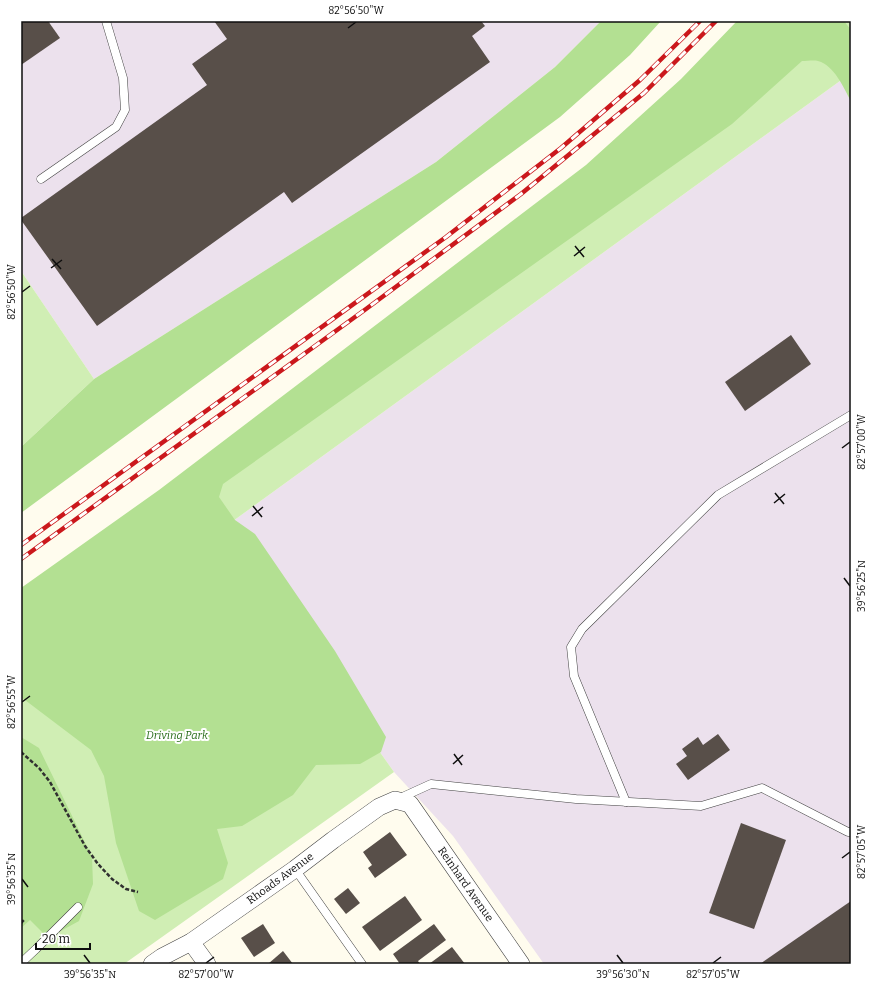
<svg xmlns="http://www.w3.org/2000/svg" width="872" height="985" viewBox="0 0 872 985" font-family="Bitter,serif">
<rect width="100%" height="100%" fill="#fffcee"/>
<!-- industrial -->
<g fill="#ece1ed">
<path d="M21,21H601L555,67L436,162L94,379L21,271Z"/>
<path d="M851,73V964H544L453,836L394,772L222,529Z"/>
</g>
<!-- green -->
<g fill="#d0eeb4">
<path d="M831,21H851V73L222,529L394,772L124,964H21V620Z"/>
<path d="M21,271L94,379L21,447Z"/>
</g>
<!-- forest -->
<g fill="#b3e092">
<path d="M601,21H661L630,55L560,117L21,513V447L94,379L436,162L555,67Z"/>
<path d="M737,21H844L851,30V101C843,87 835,66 818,61C814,60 807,61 802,61L732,124L223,484L219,497L235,520L255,534L335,651L386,737L381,752L360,764L316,765L293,795L242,826L217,829L228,863L223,879L155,920L139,911L116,843L104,776L91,750L21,697V588L159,490L586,165L681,79Z"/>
<path d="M21,737L39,748L92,857L93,884L79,921L48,938L30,920L21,928Z"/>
</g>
<!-- building -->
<g fill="#584f49">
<path d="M21,21H48L60,38L21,65Z"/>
<path d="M214,21H481L485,26L472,36L490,62L292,203L284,192L97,326L21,220V218L207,85L192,64L227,39Z"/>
<path d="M791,335L811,364L745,411L725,382Z"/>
<path d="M718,734L730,750L688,780L676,764L687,756L682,749L698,737L703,745Z"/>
<path d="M741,823L786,840L754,929L709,913Z"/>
<path d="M390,832L407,855L375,878L368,868L372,865L363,852Z"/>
<path d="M348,888L360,903L346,914L334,899Z"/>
<path d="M405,896L422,920L380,951L362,927Z"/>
<path d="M851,901V964H760Z"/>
<path d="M263,924L275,943L254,957L241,938Z"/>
<path d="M434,924L446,940L418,961L420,964H400L393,954Z"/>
<path d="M452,947L465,964H429Z"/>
<path d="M283,951L293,964H268Z"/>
</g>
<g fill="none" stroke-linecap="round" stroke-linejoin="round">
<defs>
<g id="lane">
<path d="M41,179L116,127L125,110L123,78L106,21"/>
<path d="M398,799L431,784L576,799L701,806L762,788L848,832H851"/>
<path d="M626,802L574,676L571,647L582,629L718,495L851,415"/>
<path d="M295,869L362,964"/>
<path d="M21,963L36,949L78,907"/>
</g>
<g id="street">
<path d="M191,942L207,964"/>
<path d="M152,964L162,957L191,942L295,869L333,840L379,807L395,800L410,804L521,964"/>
</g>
</defs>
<!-- lane casing -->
<use href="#lane" stroke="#414141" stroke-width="9"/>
<!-- street casing -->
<use href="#street" stroke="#414141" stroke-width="18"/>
<!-- path -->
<g stroke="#303030" stroke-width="2.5" stroke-dasharray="4 2" stroke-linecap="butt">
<path d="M21,752L39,768L50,782L85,846L98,864L112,879L126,889L138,892"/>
<path d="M21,923L25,919"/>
</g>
<!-- lane -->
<use href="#lane" stroke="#fff" stroke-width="8"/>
<!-- street -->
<use href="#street" stroke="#fff" stroke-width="17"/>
<defs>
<g id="rail">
<path d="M21,545L446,237L561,148L640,80L700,21"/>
<path d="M21,559L366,309L521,194L644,93L716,21"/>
</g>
</defs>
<!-- rail casing -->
<use href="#rail" stroke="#cb181c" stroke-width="4.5"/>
<!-- rail -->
<use href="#rail" stroke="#fff" stroke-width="3" stroke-dasharray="9" stroke-linecap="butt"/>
</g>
<!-- ticks -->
<path fill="none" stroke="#0e0e0e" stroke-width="1.5" d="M348,28L356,22M575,246L584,257M574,256L585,247M52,259L61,269M51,268L62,260M22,292L30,286M842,448L850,442M775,493L784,504M774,503L785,494M253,506L262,517M252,516L263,507M844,578L850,586M22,702L30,696M454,754L462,765M453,764L463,755M842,858L850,852M22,879L28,887M84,955L90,963M617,955L623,963M206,963L214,957M713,963L721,957"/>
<g text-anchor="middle" stroke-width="4" stroke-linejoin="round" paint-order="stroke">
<!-- park labels -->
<g font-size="11" font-style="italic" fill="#276c17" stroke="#fff">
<text x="177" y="739">Driving Park</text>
</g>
<!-- street labels -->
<g font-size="11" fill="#0e0e0e" stroke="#fff">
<text transform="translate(280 878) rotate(-36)" y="4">Rhoads Avenue</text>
<text transform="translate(466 884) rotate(55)" y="4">Reinhard Avenue</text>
</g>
</g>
<!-- border -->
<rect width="872" height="985" fill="none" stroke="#ffffff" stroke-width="44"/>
<!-- scale -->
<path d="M36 943v6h54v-6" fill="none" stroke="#0e0e0e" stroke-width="2"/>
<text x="42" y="943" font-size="12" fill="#0e0e0e" stroke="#ffffff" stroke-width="3" paint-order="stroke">20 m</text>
<rect x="22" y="22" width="828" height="941" fill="none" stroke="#0e0e0e" stroke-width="1.5"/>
<g font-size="10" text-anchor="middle" fill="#0e0e0e">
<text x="356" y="14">82°56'50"W</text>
<text transform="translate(11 292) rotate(-90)" y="4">82°56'50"W</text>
<text transform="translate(861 442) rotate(-90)" y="4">82°57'00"W</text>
<text transform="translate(861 586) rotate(-90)" y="4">39°56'25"N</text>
<text transform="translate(11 702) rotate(-90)" y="4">82°56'55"W</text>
<text transform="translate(861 852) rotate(-90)" y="4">82°57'05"W</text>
<text transform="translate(11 879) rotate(-90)" y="4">39°56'35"N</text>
<text x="90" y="978">39°56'35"N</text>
<text x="206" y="978">82°57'00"W</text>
<text x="623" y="978">39°56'30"N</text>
<text x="713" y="978">82°57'05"W</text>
</g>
</svg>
